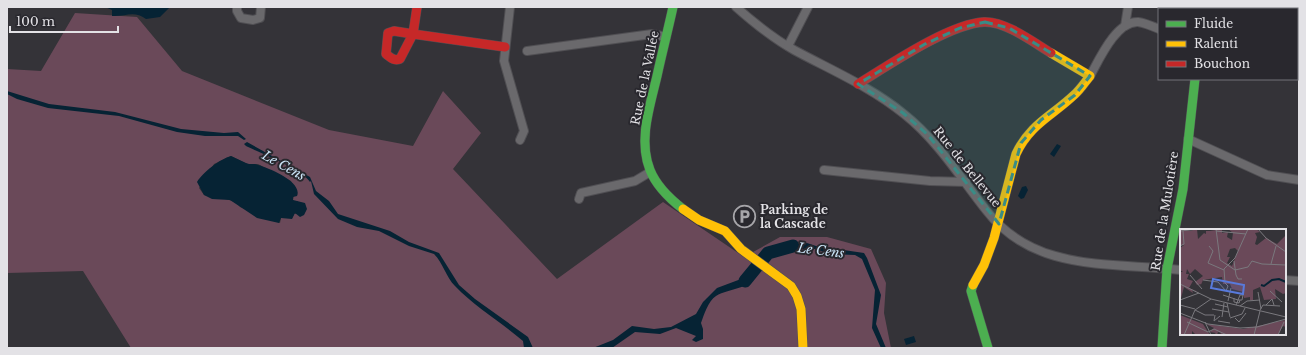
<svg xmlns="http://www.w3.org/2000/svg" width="1306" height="355" viewBox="0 0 1306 355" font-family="'Libre Baskerville',serif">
<rect width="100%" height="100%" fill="#343338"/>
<!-- green -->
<g fill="#6a4959" fill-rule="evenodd">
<path d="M1242,7H1295L1294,9H1247Z"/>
<path d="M75,13L137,17L182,71L329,130L413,146L443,91L481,133L453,169L557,279L663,202L744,257L780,237H827L871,249L886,283L884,313L891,348H131L83,271L7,273V69L41,71ZM231,156L247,164H258L291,181L297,196H294L293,200L295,202L298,201L297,214H294L292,218H281L280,223L240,207C235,198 214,198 204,195L199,188L214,164Z"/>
</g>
<!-- water -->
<g fill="#062334">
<path d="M105,7H170L160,17L146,19C134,10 125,17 112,16V10Z"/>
<path d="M7,91L49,104L115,112L181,129L224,133L238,132L246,139L244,140L238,136H205L177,132L119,116L48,108L17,99L7,94Z"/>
<path d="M247,142L310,177L316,191L329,201L338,214L390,231L409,242L439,253L459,285L475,299L528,337L533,348H524L523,341C501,322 475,307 455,286C446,277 443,263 434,254L409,246L379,231L357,227L338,219L314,194L311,181L310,182C303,170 260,153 246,146L244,144Z"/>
<path d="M1057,144L1061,146L1054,157L1050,154Z"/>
<path d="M231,156C236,158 241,161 246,163C250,165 254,163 258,165C269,168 303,182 297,196L293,197V200L305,203L307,209L304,215L300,217L295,213L292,219L281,218L279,223L257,218L230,200L212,199L204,195L197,182C203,172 220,159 231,156Z"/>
<path d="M1026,186L1028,190L1024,198L1021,199L1018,196L1022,187Z"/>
<path d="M807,243L816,246L864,253L867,258L881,295L876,324L886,348H881L872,328L875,290L862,259L855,255L829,254L815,249H800L780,254L777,249L778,247Z"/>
<path d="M756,268L758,270C755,289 729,288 716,296C708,301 704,315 701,323L703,329V339L696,342L692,340L696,336L676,328L660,334L635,332L612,348H593L613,340L632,326L654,329L671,327L696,314L703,302L717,288L741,279Z"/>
<path d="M914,336L916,342L906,345L904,339Z"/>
</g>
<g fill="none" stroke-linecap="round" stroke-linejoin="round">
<!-- river -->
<path stroke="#062334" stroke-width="13" d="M745,281L768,253L793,246"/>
<defs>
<g id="street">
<path d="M237,7V11L241,18L253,20L260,18L261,7"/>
<path d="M510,7L504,61L524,131L520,140"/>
<path d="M736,7C753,22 774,39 794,50C831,70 871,87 904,114C937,140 960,177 986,210C1034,273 1111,262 1181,270"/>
<path d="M1125,26L1128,7"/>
<path d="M788,46L808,7"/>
<path d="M527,51L652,34L666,37"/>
<path d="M1297,64H1299"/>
<path d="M1090,76C1099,60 1116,21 1138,22C1145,23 1152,26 1159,29"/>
<path d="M1188,139L1267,175L1299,180"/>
<path d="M824,170L930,181L966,182"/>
<path d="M579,199L581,193L635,181L650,172"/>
<path d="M1285,280L1299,281"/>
</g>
<g id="fast">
<path d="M673,7C668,30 662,53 657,76C650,106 638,140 650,170C656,185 670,199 683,209"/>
<path d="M973,285L971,291L988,348"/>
<path d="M1162,348L1167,269L1183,189L1195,79"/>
</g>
<g id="slow">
<path d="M683,209L699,220L725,231L741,249L791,286L797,296L801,309L803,348"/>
<path d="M973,285L984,265L994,238L1016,154C1030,124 1052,116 1074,95C1080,90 1085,82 1090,76L1051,53"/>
</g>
<g id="jam">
<path d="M417,7L413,34L394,31L388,33L386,54C391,58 394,61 400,59L413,34L505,47"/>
<path d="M858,84C889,65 949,24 984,22C1005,21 1033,42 1051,53"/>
</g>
</defs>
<!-- street casing -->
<use href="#street" stroke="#504f53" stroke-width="10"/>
<!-- fast casing -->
<use href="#fast" stroke="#504f53" stroke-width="10"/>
<!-- slow casing -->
<use href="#slow" stroke="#504f53" stroke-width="10"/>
<!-- jam casing -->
<use href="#jam" stroke="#504f53" stroke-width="10"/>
<!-- street -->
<use href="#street" stroke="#6a696c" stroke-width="8"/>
<!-- fast -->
<use href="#fast" stroke="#4caf50" stroke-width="9"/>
<!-- slow -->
<use href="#slow" stroke="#ffc107" stroke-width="9"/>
<!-- jam -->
<use href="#jam" stroke="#c62828" stroke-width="9"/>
</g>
<!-- marked area -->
<path fill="#398c86" fill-opacity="0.2" stroke="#398c86" stroke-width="3" stroke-dasharray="8 5" stroke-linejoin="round" d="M985,22L1009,28L1090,76L1075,95L1041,120L1021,143L999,224L928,135L903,113L858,84L925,44L960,28Z"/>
<!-- icons -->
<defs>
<symbol id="parking-ring" viewBox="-11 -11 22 22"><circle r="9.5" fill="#29282e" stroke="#a6a5a9" stroke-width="1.5"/><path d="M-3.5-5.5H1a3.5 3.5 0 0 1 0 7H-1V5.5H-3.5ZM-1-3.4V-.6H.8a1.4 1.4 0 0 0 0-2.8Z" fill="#a6a5a9"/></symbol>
</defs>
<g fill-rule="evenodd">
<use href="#parking-ring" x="732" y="204" width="25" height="25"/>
</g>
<g text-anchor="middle" stroke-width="4" stroke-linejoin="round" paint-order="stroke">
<!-- street labels -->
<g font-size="12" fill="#e3e2e6" stroke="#29282e">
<text transform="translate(645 78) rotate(-78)" y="4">Rue de la Vallée</text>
<text transform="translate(967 167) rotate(51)" y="4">Rue de Bellevue</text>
<text transform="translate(1165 211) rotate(-81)" y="4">Rue de la Mulotière</text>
</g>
<!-- poi labels -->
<g font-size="12" font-weight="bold" fill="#e3e2e6" stroke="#29282e" text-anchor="start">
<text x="760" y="214">Parking de<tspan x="760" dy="14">la Cascade</tspan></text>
</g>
<!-- water labels -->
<g font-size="13" font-style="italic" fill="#cbe5f8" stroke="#29282e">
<text transform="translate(284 165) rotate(29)" y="5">Le Cens</text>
<text transform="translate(821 250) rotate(7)" y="5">Le Cens</text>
</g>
</g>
<!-- overview -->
<g transform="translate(1180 229)">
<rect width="106" height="106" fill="#343338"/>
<path d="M0,0L10,2L17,0L18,10L24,4L26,5V2H30L25,0L30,2L42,0V4L48,3L47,8L52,11L53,4L48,0H76L80,3L75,4L77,8L75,15L77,16L86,9L97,15L106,6V64L103,65L95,60L96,70L84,71L80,58L73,61V71H70V68L64,69L63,63L52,60L50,55H43L42,48L23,51L20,58L21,55L17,56L15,53L23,47L15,40L10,45L7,40L6,45H9L7,50L13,52L9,59L19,63L12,61L13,64L4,58L0,73V43H3L0,41V19L4,16H0ZM55,19L58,22L52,37L47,34L50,28H47L50,20ZM0,86L23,95L30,106H16L12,102V106H0ZM106,91V98L103,97L98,106H40L41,104L38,103L37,106H33L36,104L30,103L34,99L26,95L63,100Z" fill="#6a4959" fill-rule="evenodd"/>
<path fill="none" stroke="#062334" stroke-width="2" d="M81,56L84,57L92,51L99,50L106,53"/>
<path fill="none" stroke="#7a797e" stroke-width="1" d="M36,0L40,31L55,41M78,0L86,9L106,23M0,2L19,0M36,2L66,5M0,17L4,15L3,2M29,17L33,22L28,34L44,41M54,32L56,46L58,50H62M91,35L96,17M55,41L68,38L72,32L82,35L106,36M10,46L22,60M23,51L38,53L46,62M0,55L31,70L106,88M46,62L48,57L45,54L44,40L55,29L68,0M90,62L102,73M78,63L81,80M43,66L58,71M54,69V73L59,74L60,71M0,71L19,64M48,72L51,59M47,74L50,88M35,75L48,78M0,76L15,80M56,76L57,74L58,71L60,66H63L62,71H58M86,76L92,70L94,76M60,77L67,72L80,71M32,80L49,83M15,81L25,86H34M80,81L83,76L100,77M0,84L28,95L60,99L77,98L106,90M35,86L34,92L40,87M42,88L44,74M50,89L62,85L65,79M55,89L59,93L66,84M38,92L50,94M7,93L28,103L34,100L47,106M25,93L31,106M4,106L15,81L31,70M74,106L80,82M98,106L104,93"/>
<path fill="#587adc" fill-opacity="0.15" stroke="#587adc" stroke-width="2" d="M33,50L64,56L63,65L31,59Z"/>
<rect width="106" height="106" fill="none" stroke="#e3e2e6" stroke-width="2"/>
</g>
<!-- border -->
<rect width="1306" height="355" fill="none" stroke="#e3e2e6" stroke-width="16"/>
<!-- legend -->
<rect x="1158" y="8" width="140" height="72" fill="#29282e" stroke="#737278"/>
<rect x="1166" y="21" width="20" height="6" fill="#4caf50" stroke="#737278"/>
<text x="1194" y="28" font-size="12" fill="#e3e2e6">Fluide</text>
<rect x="1166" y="41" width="20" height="6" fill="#ffc107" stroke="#737278"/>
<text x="1194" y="48" font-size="12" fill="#e3e2e6">Ralenti</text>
<rect x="1166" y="61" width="20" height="6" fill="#c62828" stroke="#737278"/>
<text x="1194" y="68" font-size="12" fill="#e3e2e6">Bouchon</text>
<!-- scale -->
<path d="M10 26v6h108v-6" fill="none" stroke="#e3e2e6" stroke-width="2"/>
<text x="16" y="26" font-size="12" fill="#e3e2e6" stroke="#29282e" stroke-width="3" paint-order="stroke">100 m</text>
</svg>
